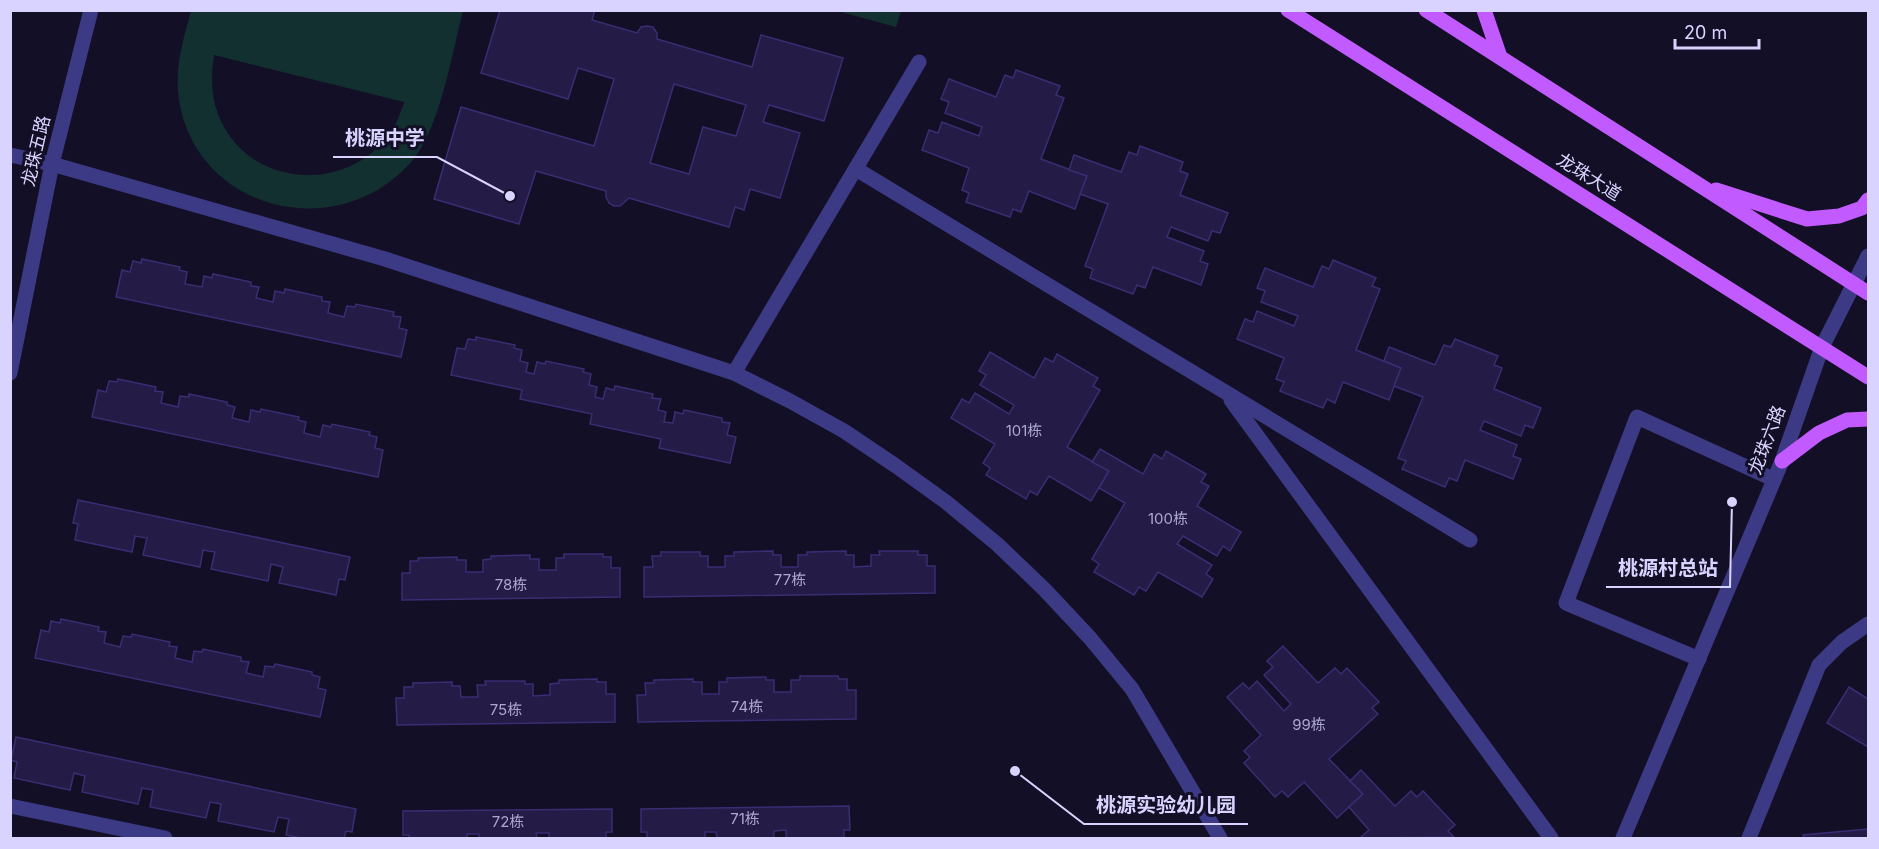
<svg xmlns="http://www.w3.org/2000/svg" width="1879" height="849" viewBox="0 0 1879 849" font-family="Inter,'Noto Sans SC',sans-serif">
<rect width="100%" height="100%" fill="#130f26"/>
<!-- green -->
<g fill="#12302f" fill-rule="evenodd">
<path d="M191,11V10L463,11C452,53 440,128 412,161C340,245 197,213 179,100C174,70 183,40 191,11ZM214,55L404,102V103C399,116 395,129 385,140C338,195 245,185 218,114C211,95 211,75 214,55Z"/>
<path d="M837,11H901L896,27Z"/>
</g>
<!-- building -->
<g fill="#241b47" stroke="#3b2d73" stroke-width="1.5" fill-rule="evenodd">
<path d="M500,10H595L592,20L637,33L641,27L647,26L653,27L657,33V39L752,67L761,35L843,58L824,121L769,105L763,122L800,133L780,198L750,189L744,210L735,207L729,227L629,198L620,206H614L609,203L606,197V191L536,171L519,224L434,199L461,107L594,146L614,79L578,68L568,99L481,73ZM674,84L746,105L736,136L703,127L689,174L650,163Z"/>
<path d="M1016,70L1060,86L1056,95L1064,98L1041,159L1087,176L1075,209L1029,191L1021,212L1013,209L1010,217L966,202L969,193L962,190L969,168L922,150L929,130L938,133L942,122L979,136L982,127L945,113L949,102L941,99L949,79L996,97L1005,75L1013,78Z"/>
<path d="M1140,146L1183,162L1180,171L1188,174L1180,195L1228,213L1220,233L1212,231L1208,241L1171,227L1167,237L1204,251L1200,261L1208,264L1201,285L1153,267L1145,288L1137,285L1133,294L1090,278L1093,269L1085,266L1108,204L1080,194L1087,176L1069,170L1074,155L1121,172L1129,152L1137,155Z"/>
<path d="M142,259L180,267L179,270L187,272L185,284L202,287L204,276L212,278L213,274L251,282V286L259,287L256,298L273,302L275,291L284,293L285,289L322,297V301L330,302L328,313L344,317L347,306L355,307L356,304L394,312L393,316L401,317L399,328L407,330L401,357L116,297L122,270L130,272L133,261L141,263Z"/>
<path d="M1333,260L1376,278L1372,286L1380,289L1356,350L1401,368L1389,400L1343,382L1335,403L1327,399L1323,408L1280,391L1284,382L1276,379L1284,358L1237,339L1245,319L1253,322L1257,311L1294,326L1298,316L1261,302L1265,291L1257,288L1265,268L1313,287L1322,266L1329,269Z"/>
<path d="M476,337L515,345L514,348L522,350L520,361L528,363L526,372L534,374L537,362L545,364L546,361L584,369L583,372L591,374L589,385L597,387L595,397L603,399L606,388L614,390L615,386L653,394L652,398L661,399L658,410L666,412L664,422L673,423L675,412L683,414L684,410L722,418V422L730,423L727,435L736,437L730,463L659,448L661,439L590,424L592,414L520,399L522,390L451,375L457,348L465,349L468,339L476,340Z"/>
<path d="M1455,339L1498,356L1494,365L1502,368L1494,389L1541,408L1533,428L1525,425L1521,436L1484,421L1480,430L1517,445L1513,456L1521,459L1513,479L1465,460L1457,481L1449,478L1445,487L1402,469L1406,461L1398,458L1423,397L1394,386L1401,368L1384,361L1389,347L1435,365L1444,345L1451,347Z"/>
<path d="M990,352L1034,378L1045,358L1053,362L1057,354L1098,378L1093,386L1100,390L1067,447L1109,471L1091,501L1049,476L1037,495L1030,491L1026,499L986,475L990,468L983,463L995,444L951,418L962,399L969,403L975,393L1009,414L1014,405L980,385L986,375L979,371Z"/>
<path d="M118,379L156,387L155,391L163,392L161,403L178,407L180,396L189,397V394L227,402V405L235,407L232,418L249,422L251,410L260,412L261,409L299,417L298,420L306,422L304,433L320,437L323,425L331,427L332,424L370,432L369,435L377,437L375,448L383,450L378,477L92,417L98,390L106,392L109,381L117,382Z"/>
<path d="M1100,449L1143,474L1154,454L1162,459L1166,451L1206,474L1201,482L1209,486L1197,506L1241,532L1230,551L1223,546L1217,556L1183,536L1177,544L1212,565L1206,574L1213,579L1202,597L1158,572L1146,591L1139,587L1134,595L1094,572L1099,564L1092,559L1125,503L1099,488L1109,471L1092,462Z"/>
<path d="M78,500L350,557L345,580L339,579L336,595L279,583L283,567L271,564L268,581L211,569L215,552L203,550L200,567L143,555L147,538L135,536L132,552L75,540L78,524L73,523Z"/>
<path d="M773,551V555H781V567H798V555H807V552L846,551V555H854V567L871,566V555H880L879,551H918V555H927V566H935V593L644,597V567H653L652,556H661V552H700V556H708V567H725V556H734V552Z"/>
<path d="M564,554H603V557H611V568H620V597L402,600V573H410V561H418V558L457,557V560H466V572H483V560L491,559V556L530,555V559H539V570H556V558H564Z"/>
<path d="M61,619L99,627L98,631L106,632L104,643L120,647L123,636L131,637L132,634L170,642L169,646L177,647L175,658L192,662L194,651L202,652L203,649L241,657V661L249,662L246,673L263,677L265,666L274,667L275,664L312,672V675L320,677L318,688L326,690L320,717L35,658L41,630L49,632L51,621L60,623Z"/>
<path d="M1283,646L1318,683L1335,668L1341,674L1347,668L1379,702L1372,708L1378,714L1329,759L1363,794L1337,818L1304,782L1288,797L1282,791L1275,797L1244,763L1250,757L1244,751L1261,735L1227,697L1243,683L1249,689L1257,681L1284,711L1291,704L1264,675L1273,667L1267,661Z"/>
<path d="M800,676H838L839,679H847V690H856V719L638,722L637,695H646L645,683H654V680L693,679V682H702V694H719V682H727V678L766,677V680H774V692H791V680H800Z"/>
<path d="M597,679V682H606V694H615V722L397,725L396,698H404V687H413V683L452,682V686H460L461,697H478L477,685H486L485,681H525V684H533V696L550,695V684L559,683V680Z"/>
<path d="M1849,687L1868,699V747L1827,723Z"/>
<path d="M16,737L356,809L352,832L346,831L344,838H301L286,835L289,819L278,817L274,832L218,821L221,804L210,802L206,818L150,807L153,790L142,788L138,804L82,792L85,776L74,773L70,790L14,778L17,762L11,760Z"/>
<path d="M1361,770L1395,806L1411,791L1417,797L1423,791L1455,825L1448,831L1454,837L1360,838L1369,830L1349,807L1363,794L1350,781Z"/>
<path d="M849,806L850,830H844V838H786V830L774,831V838H717L716,832H705V838H647V832H641V809Z"/>
<path d="M612,809V832H606V838H549V833H536L537,838H479V834H467V838H409V835H403V811Z"/>
<path d="M1868,829V838H1804L1803,835Z"/>
</g>
<g fill="none" stroke-linecap="round" stroke-linejoin="round">
<!-- minor -->
<g stroke="#3d3a85" stroke-width="15">
<path d="M10,155L52,164L385,259L734,373L790,401L844,431L896,466L946,502L997,544L1045,590L1090,638L1132,689L1220,838"/>
<path d="M856,169L1470,540"/>
<path d="M10,373L52,164L91,10"/>
<path d="M734,373L919,62"/>
<path d="M1231,400L1551,838"/>
<path d="M1699,659L1566,603L1637,417L1773,479"/>
<path d="M10,806L165,838"/>
<path d="M1623,838L1782,461L1822,347L1868,256"/>
<path d="M1749,838L1819,665L1842,642L1868,624"/>
</g>
<!-- major -->
<g stroke="#c25bff" stroke-width="15">
<path d="M1288,10L1868,377"/>
<path d="M1426,10L1868,293"/>
<path d="M1484,10L1500,57"/>
<path d="M1716,190L1807,219L1839,216L1862,208L1868,200"/>
<path d="M1782,461L1819,433L1847,420L1868,419"/>
</g>
</g>
<g text-anchor="middle" stroke-width="6" stroke-linejoin="round" paint-order="stroke">
<!-- number labels -->
<g font-size="15" fill="#aca6d1">
<text x="1024" y="436">101栋</text>
<text x="1168" y="524">100栋</text>
<text x="790" y="585">77栋</text>
<text x="511" y="590">78栋</text>
<text x="747" y="712">74栋</text>
<text x="506" y="715">75栋</text>
<text x="1309" y="730">99栋</text>
<text x="745" y="824">71栋</text>
<text x="508" y="827">72栋</text>
</g>
<!-- street labels -->
<g font-size="18" fill="#d9d4ff" stroke="#130f26">
<text transform="translate(36 151) rotate(-77)" y="6">龙珠五路</text>
<text transform="translate(1589 177) rotate(32)" y="6">龙珠大道</text>
<text transform="translate(1767 440) rotate(-69)" y="6">龙珠六路</text>
</g>
</g>
<!-- callouts -->
<path fill="none" stroke="#d9d4ff" stroke-width="2" d="M510 196L437 157H333M1732 502L1730 587H1606M1015 771L1084 824H1248"/>
<g fill="#d9d4ff" stroke="#130f26" stroke-width="2">
<circle cx="510" cy="196" r="6"/>
<circle cx="1732" cy="502" r="6"/>
<circle cx="1015" cy="771" r="6"/>
</g>
<g font-size="20" text-anchor="middle" font-weight="bold" fill="#d9d4ff" stroke="#130f26" stroke-width="6" stroke-linejoin="round" paint-order="stroke">
<text x="385" y="145">桃源中学</text>
<text x="1668" y="575">桃源村总站</text>
<text x="1166" y="812">桃源实验幼儿园</text>
</g>
<!-- border -->
<rect width="1879" height="849" fill="none" stroke="#d9d4ff" stroke-width="24"/>
<!-- scale -->
<path d="M1675 39v9h84v-9" fill="none" stroke="#d9d4ff" stroke-width="3"/>
<text x="1684" y="39" font-size="18" fill="#d9d4ff" stroke="#130f26" stroke-width="4.5" paint-order="stroke">20 m</text>
</svg>
